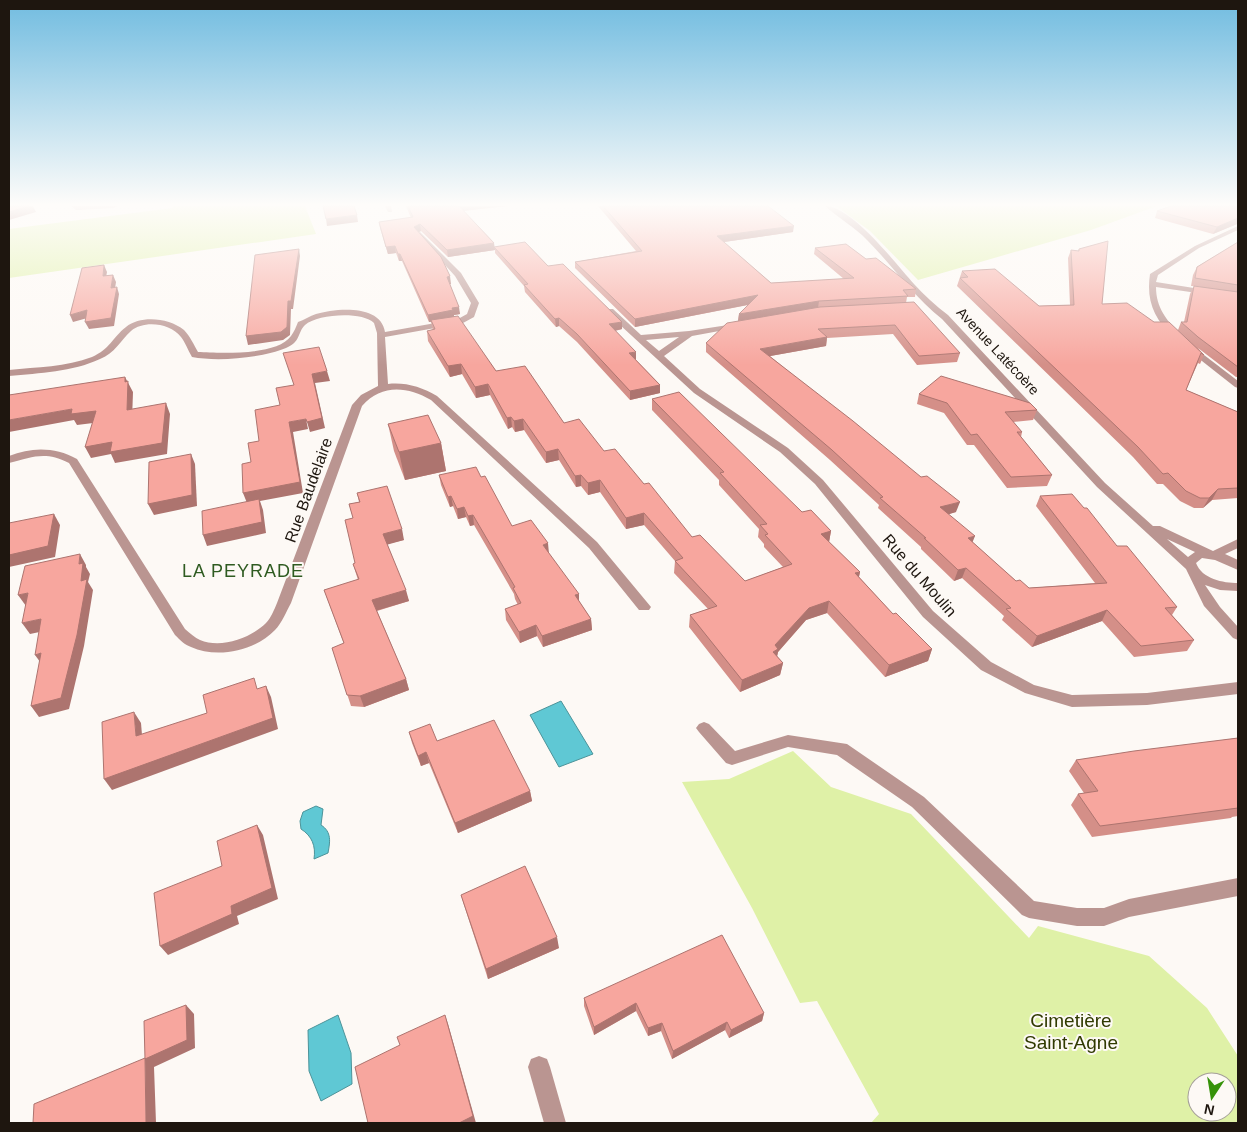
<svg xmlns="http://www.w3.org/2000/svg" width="1247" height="1132" viewBox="0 0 1247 1132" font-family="Helvetica,sans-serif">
<rect width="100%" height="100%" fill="#fdf9f5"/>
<!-- green -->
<g fill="#dff1a7" fill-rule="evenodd">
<path d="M173,206H305L316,234L9,278V229L172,208Z"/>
<path d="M836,206H1157L1091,230L918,280L870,231Z"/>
<path d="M793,751L831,787L911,814L1029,938L1038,926L1149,956L1207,1008L1238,1056V1123H871L879,1114L817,1001L800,1003L752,908L682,782L729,779ZM1197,1082H1227V1112H1197Z"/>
</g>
<!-- water -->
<g fill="#5fc8d4" stroke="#4c9399">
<path d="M561,701L593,754L559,767L530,715Z"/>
<path d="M316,806L323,809L321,825C332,832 330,842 328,853L314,859C316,846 312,836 301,829L300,821L303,812Z"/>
<path d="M338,1015L351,1053L352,1084L321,1101L309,1071L308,1030Z"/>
</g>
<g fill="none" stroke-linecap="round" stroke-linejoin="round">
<!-- minor -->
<g fill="#ba9591" fill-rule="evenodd">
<path d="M71,206H117L114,208L76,210Z"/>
<path d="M385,206H391L392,212H388Z"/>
<path d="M825,206C852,206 896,264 914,284C924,295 936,306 948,315L1105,483L1153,526H1160L1213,551L1238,539V548L1225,554L1238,560V570L1215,560L1202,558L1196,563C1202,579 1223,583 1238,583V591L1220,590L1205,585L1220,607L1238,627V640L1233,638L1204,606L1186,569L1097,487L942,319C913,296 893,266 867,240C855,227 838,218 825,206ZM1167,539L1195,552L1188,557Z"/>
<path d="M1238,226V230L1199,248L1158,275L1156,282L1238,295V299L1156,287C1156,308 1167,320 1180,335L1173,337C1154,318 1146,301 1150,274L1195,246Z"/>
<path d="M420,232L461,273L479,303L474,317L463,323L385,337L388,384C405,382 422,387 437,396L597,542L651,607L649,610H639L589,548L431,400C407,386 381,384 362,406L291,603C286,612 282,623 275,630C255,651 217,659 191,647C185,645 180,640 175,635L69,463C45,451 33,457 9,463V456C32,447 55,447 77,459L185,629C190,633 195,638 200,640C221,649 251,638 266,623C271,618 274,610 277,603L352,405L361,395L378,386L377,333L374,323C362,311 317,314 305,325C297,333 301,342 286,348C262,358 218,362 192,357C188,350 185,342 181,337C170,323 144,320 131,331C120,341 115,353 100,359C72,372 40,373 9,376V370C37,367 66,367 92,357C110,349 112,338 126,327C141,315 169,318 184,330C190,336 194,345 198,352C220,353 277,356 291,336C294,332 296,327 298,322C304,320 310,316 316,314C336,308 381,304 385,332L458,319L467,314L471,303L455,276L418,235L417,234Z"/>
<path d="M607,309H613L641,335L689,331L741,323V327L692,336L664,356L700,389L788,448L823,480L933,611L991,662L1034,685L1072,695L1147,693L1238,682V694L1147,705L1072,707L1025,693L981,670L923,617L815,484L780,452L694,393L607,313ZM679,337L659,351L646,340Z"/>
<path d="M1191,345L1238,381V388L1235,387L1188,350L1187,348Z"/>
<path d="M704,722L709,724L735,751L788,735L847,744L924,797L1034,901L1077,908H1104L1129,899L1238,878V896L1129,917L1104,926H1077L1029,918L1022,915L912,807L837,755L788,747L732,765L726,763L699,732L696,728L699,724Z"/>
<path d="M539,1056L547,1059L550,1067L566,1123H544L528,1067L531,1059Z"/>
</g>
</g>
<!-- wall -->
<g fill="#d48f88">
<path d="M406,206H507L464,211L494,243V247L548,266L622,329L615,331L636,360L660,385V393L630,400L577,342L559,326L556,327L525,292L524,286L495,253V250L448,257L421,231L418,232L451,284H450L460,314L454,315V316L496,371L564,423L604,451L644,484L692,537L745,581L783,567L764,547V544L758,537L759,529L719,485V480L652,410V399L802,512L831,531L829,542L860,572L859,577L893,614L932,649L928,661L885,677L827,613L806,620L778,652L777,656L783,663L780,675L740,692L689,627L690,615L708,609L674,573L675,561L644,525L626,529L600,492L588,495L581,486L576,487L559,460L546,463L524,430L515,432L512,427L508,429L490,395L476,398L462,374L450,377L428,341L427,331L433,330L431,322H429L402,261H399L396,253L388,254L380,228L379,222L411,218Z"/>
<path d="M598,206H768L793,232L724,242L771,283L844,279L814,254L815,248L866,259L916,289L915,297H907L906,303L960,353L957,362L917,365L893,334L827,338L826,346L770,356L956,512L948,514L972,542L1016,581L1029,588L1095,583L1036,506L1040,496L1117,546L1177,607L1172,615L1194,640L1187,651L1134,657L1102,621L1032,647L1002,620L1004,616L962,578L954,581L921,549V547L878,508L879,505L830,460L706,352V343L738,321L739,314L748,305L635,327L575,268V262L636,251Z"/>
<path d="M1238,206V225L1237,224L1213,234L1155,218L1157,211Z"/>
<path d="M1238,242V377H1236L1198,348L1204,355L1200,364L1198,363L1186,390L1238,412V498L1212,500L1203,508H1194L1180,501L1163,484H1157L1133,457L957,286L962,271L1039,306L1070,305L1068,258L1071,250L1078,251L1079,249L1102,304L1154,322L1178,330L1181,322H1184L1190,294L1194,286H1191L1193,275L1197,267Z"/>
<path d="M919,394L1037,410L1033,420L1013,422L1022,432L1021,437L1052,475L1047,486L1007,488L974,445H967L944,413L917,404Z"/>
<path d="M388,424L441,443L446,471L405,480L394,451Z"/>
<path d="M439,475L481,477L512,526L548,552L579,601L591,619L592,630L543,647L537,636L520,643L506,620L505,609L518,605L515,599L514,594L474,525L470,526L466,517L458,519L453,506L450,507L441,485Z"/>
<path d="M357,493L404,540L387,544L409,601L377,611L406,679L409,690L364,707L351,706L332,648L344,644L324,590L358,580L353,564L355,563L353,518L349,504L359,502Z"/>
<path d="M409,732L437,741L530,791L532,801L458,833L429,763L421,766L412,743Z"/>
<path d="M1238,738V816L1232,817L1231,818L1092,837L1071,805L1078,794L1084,793L1069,771L1076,760Z"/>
<path d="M461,895L559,948L488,979L464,905Z"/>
<path d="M584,998L764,1013L762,1021L729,1038L725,1030L672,1059L661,1031L648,1036L636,1011L594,1035L584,1006Z"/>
</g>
<!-- shaded-wall -->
<g fill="#ad746f">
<path d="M22,206H33L36,212L9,220V212Z"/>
<path d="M458,206H507L459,211Z"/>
<path d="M357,215L358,222L327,226L326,219Z"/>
<path d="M1238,218V222L1237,224L1213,234L1217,227Z"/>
<path d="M420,224L421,231L415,234L414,227Z"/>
<path d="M794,226L793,232L717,243V236Z"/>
<path d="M494,243L495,250L448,257L447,250Z"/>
<path d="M395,246L396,253L388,254L386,247Z"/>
<path d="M299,249L300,256L293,309H291L290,335L283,340L248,345L246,336L288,301Z"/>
<path d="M398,254H400L402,261H399Z"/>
<path d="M104,265L107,272L105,283L103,276Z"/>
<path d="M113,275L116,282L114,295L111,288Z"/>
<path d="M450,276L451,284H448L447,277Z"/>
<path d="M117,287L119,294L114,326L89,329L85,322Z"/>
<path d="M758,295L757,303L635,327V319Z"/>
<path d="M819,301L818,308L738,321L739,314Z"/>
<path d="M459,307L460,314L454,315V318L429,322L428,315L452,308Z"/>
<path d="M87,310L91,317L73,322L70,315Z"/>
<path d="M559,318V326L556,327L555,319Z"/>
<path d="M622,322V329L609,332V324Z"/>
<path d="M827,337L826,346L759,358L760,349Z"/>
<path d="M636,352V360L629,353Z"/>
<path d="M461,364L462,374L450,377L448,366Z"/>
<path d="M327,371L330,381L315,383L325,428L310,432L307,422L312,374Z"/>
<path d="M125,377L133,392L132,420L127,410L125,382Z"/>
<path d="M488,384L490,395L476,398L475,387Z"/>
<path d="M660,385V393L630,400V391Z"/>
<path d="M166,403L170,414L167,454L115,463L111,454L91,458L85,447Z"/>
<path d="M72,409L96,411L101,422L77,425L74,420L9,432V420Z"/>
<path d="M511,417L512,427L508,429L507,418Z"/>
<path d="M306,419L308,429L293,432L303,493L260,501L263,510L266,533L207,546L203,535L247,503L243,493L289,422Z"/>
<path d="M523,419L524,430L515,432L514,421Z"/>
<path d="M441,443L446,471L405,480L399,452Z"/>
<path d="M558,449L559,460L546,463V452Z"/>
<path d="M191,454L195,464L197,506L154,515L148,504Z"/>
<path d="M581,475V486L576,487L575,476Z"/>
<path d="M600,480V492L588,495V483Z"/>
<path d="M1218,489L1212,500L1203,508L1209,498Z"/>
<path d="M451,496L453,506L450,507L448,497Z"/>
<path d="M960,502L956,512L937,518L940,507Z"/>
<path d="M464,507L466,517L458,519L457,509Z"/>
<path d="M644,513V525L626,529V518Z"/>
<path d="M54,514L60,525L55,557L9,567V555Z"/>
<path d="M473,515L474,525L470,526L468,516Z"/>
<path d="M402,529L404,540L386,545L383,534Z"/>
<path d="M831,531L829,542L821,534Z"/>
<path d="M975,536L971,546L968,538Z"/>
<path d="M548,543L549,554L543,545Z"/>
<path d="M80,554L86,565V567L90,574L88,582L93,590L84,646L69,709L39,717L31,706L81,581L79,564Z"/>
<path d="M966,568L962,578L954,581L958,570Z"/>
<path d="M860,572L857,584L855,573Z"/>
<path d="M406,590L409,601L375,611L372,600Z"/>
<path d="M28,593L26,606L18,595Z"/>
<path d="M579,594V605L575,595Z"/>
<path d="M829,601L827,613L806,620L778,652L776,662L771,664L775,645L809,608Z"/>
<path d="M1107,610L1102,621L1032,647L1037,636Z"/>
<path d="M41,619L49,630L30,634L22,623Z"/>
<path d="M591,619L592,630L543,647L542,636Z"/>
<path d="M536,625L537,636L520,643L519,632Z"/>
<path d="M932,649L928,661L885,677L889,665Z"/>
<path d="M41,653L43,666L35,655Z"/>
<path d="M783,663L780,675L740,692L742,680Z"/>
<path d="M406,679L409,690L364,707L360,696Z"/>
<path d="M266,686L271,697L278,729L112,790L104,779Z"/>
<path d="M134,712L141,723L143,747L136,736Z"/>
<path d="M426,752L429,763L421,766L418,756Z"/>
<path d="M530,791L532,801L458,833L455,823Z"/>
<path d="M257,825L263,835L278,899L237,916L239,924L168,955L160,946L231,906Z"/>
<path d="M557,937L559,948L488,979L486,969Z"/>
<path d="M636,1003V1011L594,1035V1027Z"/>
<path d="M186,1005L194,1014L195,1048L154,1067L156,1123H146L145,1058Z"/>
<path d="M764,1013L762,1021L729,1038L731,1030Z"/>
<path d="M445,1015L448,1024L476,1123H459Z"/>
<path d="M727,1022L725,1030L672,1059L673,1051Z"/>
<path d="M662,1023L661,1031L648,1036V1028Z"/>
</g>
<!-- building -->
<g fill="#f7a69e" stroke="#ad746f">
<path d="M9,206H29L9,212Z"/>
<path d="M323,206H354L357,215L326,219Z"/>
<path d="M408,206H459L494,243L447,250L420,224L414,227L441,257L450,276L447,277L459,307L452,308L453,310L428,315L400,254H398L395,246L386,247L379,222L413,217Z"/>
<path d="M603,206H768L794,226L717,236L771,283L854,278L815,248L846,244L866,259L876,258L916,289L903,290L908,296L819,301L739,314L758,295L635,319L575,262L642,251Z"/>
<path d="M1171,206H1238V218L1217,227L1157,211Z"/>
<path d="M1108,241L1102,304L1127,303L1154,322H1169L1204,355L1201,353L1186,390L1238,412V488L1218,489L1209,498H1200L1186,491L1168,473L1163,474L1138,447L960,278L968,277L962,271L995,269L1039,306L1074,305L1071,250L1079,251V249Z"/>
<path d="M525,242L548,266L563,264L622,322L609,324L636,352L629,353L660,385L630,391L577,334L559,318L555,319L524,285L528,284L494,247Z"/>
<path d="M1238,242V285L1195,278L1197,267Z"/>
<path d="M299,249L291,301H288L287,327L281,332L246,336L255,255Z"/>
<path d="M104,265L103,276L113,275L111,288L117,287L111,318L85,322L87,310L70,315L82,268Z"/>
<path d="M1194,286L1238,292V367L1198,337L1181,322H1187Z"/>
<path d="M914,302L960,353L919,356L895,325L818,329L827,337L760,349L853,421L921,477L927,476L960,502L940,507L975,536L968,538L1016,581L1020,580L1029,588L1107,583L1040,496L1072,494L1084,508H1087L1117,546H1127L1177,607L1165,608L1194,640L1141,646L1107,610L1037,636L1006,609L1011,608L966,568L958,570L924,538H926L880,498L883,497L832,450L706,343L727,323L820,307Z"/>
<path d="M458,316L496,371L525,366L564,423L579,419L604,451L615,449L644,484L649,483L692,537L700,535L745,581L792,564L765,535L768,534L760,525L767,524L720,473L724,472L652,399L679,392L802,512L811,510L831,531L821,534L860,572L855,573L893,614L896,613L932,649L889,665L829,601L809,608L775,645L778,649L773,652L783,663L742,680L690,615L717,606L675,561L683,558L644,513L626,518L600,480L588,483L581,475L575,476L558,449L546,452L523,419L514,421L511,417L507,418L488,384L475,387L461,364L448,366L427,331L435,329L431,320Z"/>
<path d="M319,347L327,371L312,374L322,418L307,422L306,419L289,422L300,482L243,493L242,464L251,462L248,443L259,441L255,410L280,405L276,388L294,385L283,353Z"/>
<path d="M941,376L1030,403L1037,410L1005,412L1022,432H1017L1052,475L1011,477L977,434L971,435L947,403L919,394Z"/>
<path d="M125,377V382L128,381L127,410L166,403L162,443L110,452L112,442L85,447L96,411L71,414L72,409L9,420V395Z"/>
<path d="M428,415L441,443L399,452L388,424Z"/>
<path d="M191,454L192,495L148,504L149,462Z"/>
<path d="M476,467L481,477L485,476L512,526L531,520L548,543L543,545L579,594L575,595L591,619L542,636L536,625L519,632L505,609L521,603L513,588L515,587L473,515L468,516L464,507L457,509L451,496L448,497L439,475Z"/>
<path d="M387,486L402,529L383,534L406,590L372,600L406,679L360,696L347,695L332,648L344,643L324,590L359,579L353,564L355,563L345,520L353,518L349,504L360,502L357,493Z"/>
<path d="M259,499L262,522L203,535L202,511Z"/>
<path d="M54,514L48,546L9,555V523Z"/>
<path d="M80,554L79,564L83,563L81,581L87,579L77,635L61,698L31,706L41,653L35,655L41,619L22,623L28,593L18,595L25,566Z"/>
<path d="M254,678L257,689L266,686L273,718L104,779L102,722L134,712L136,736L207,713L203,695Z"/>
<path d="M494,720L530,791L455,823L426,752L418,756L409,732L430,724L437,741Z"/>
<path d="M1238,738V808L1100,826L1078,794L1098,791L1076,760L1134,751Z"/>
<path d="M257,825L272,888L231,906L232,914L160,946L154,893L222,866L217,841Z"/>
<path d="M525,866L557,937L486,969L461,895Z"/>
<path d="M722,935L764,1013L731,1030L727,1022L673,1051L662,1023L648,1028L636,1003L594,1027L584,998Z"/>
<path d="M186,1005L187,1040L145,1059L144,1021Z"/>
<path d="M445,1015L473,1116L459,1123H368L355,1067L400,1045L397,1037Z"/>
<path d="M145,1058L146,1123H33L34,1104Z"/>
</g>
<!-- sky -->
<linearGradient id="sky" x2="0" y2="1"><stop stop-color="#71bce0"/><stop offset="0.56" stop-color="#fefcfa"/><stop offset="1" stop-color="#fefcfa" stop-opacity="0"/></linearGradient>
<rect width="1247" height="365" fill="url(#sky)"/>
<g text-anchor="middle" stroke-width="4" stroke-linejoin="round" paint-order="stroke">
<!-- far-street labels -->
<g font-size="14" fill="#1e160f" stroke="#fdf9f5">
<text transform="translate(998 351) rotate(47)" y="5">Avenue Latécoère</text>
</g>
<!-- street labels -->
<g font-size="16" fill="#1e160f" stroke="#fdf9f5">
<text transform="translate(308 490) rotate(-70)" y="6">Rue Baudelaire</text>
<text transform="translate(920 575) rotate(49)" y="6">Rue du Moulin</text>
</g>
<!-- neighbourhood labels -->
<g font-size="18" letter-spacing="1" fill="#2f5b21" stroke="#fdf9f5">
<text x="243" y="577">LA PEYRADE</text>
</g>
<!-- near-park labels -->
<g font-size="19" fill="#303a00" stroke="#fdf9f5">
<text x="1071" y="1027">Cimetière<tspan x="1071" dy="22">Saint-Agne</tspan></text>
</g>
</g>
<!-- border -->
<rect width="1247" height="1132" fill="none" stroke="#1e160f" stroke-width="20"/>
<!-- north arrow -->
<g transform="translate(1212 1097) rotate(192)"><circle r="24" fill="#fdf9f5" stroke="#a49e99"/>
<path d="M0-4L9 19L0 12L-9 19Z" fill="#369209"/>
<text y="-8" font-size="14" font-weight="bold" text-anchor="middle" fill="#1e160f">N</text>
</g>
</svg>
